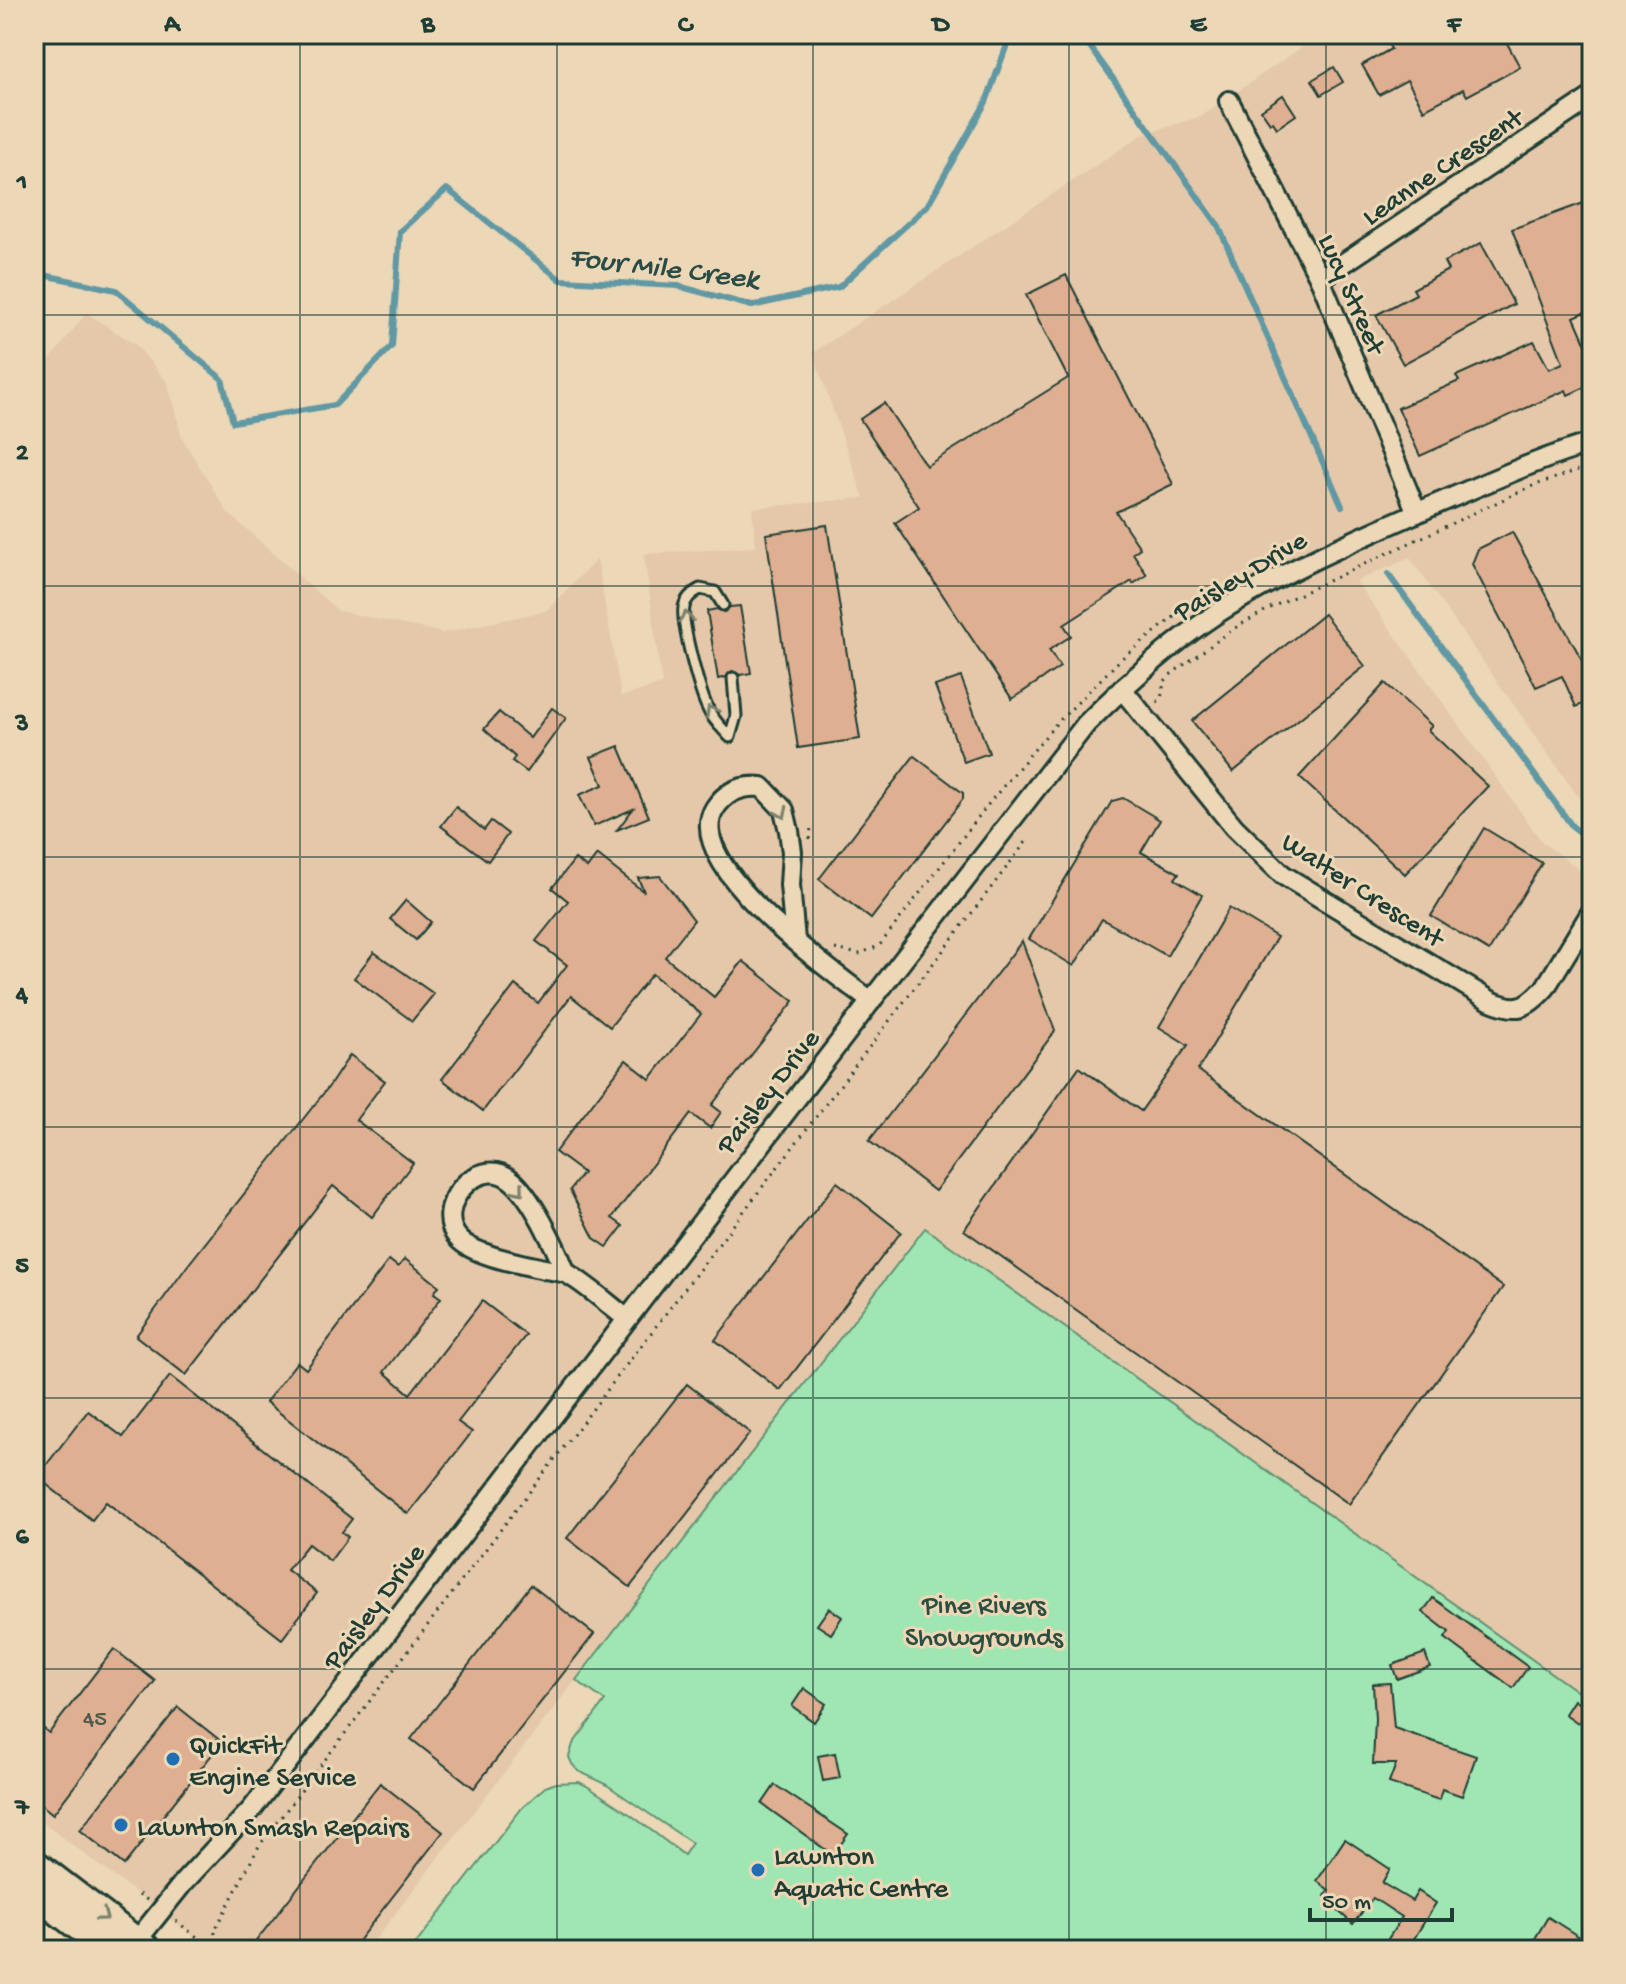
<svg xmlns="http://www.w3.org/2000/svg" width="1626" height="1984" viewBox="0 0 1626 1984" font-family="'Gochi Hand',sans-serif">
<rect width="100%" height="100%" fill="#ecd7b6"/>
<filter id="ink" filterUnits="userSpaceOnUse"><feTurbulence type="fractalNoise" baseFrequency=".0125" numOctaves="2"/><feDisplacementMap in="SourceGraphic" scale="16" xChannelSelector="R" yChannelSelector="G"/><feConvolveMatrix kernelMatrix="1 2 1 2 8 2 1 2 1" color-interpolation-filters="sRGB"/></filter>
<g filter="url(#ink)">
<!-- built -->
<path fill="#e4c8a9" d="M1321,34H1592V809L1582,802L1410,558L1356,581L1542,842L1592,879V1702L925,1228L367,1950H212L34,1816V381L86,313L136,345L167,382L182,438L228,513L338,611L443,633L546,611L597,559L621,697L662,684L644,554L756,547L752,508L864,498L813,353L1142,135L1202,116Z"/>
<!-- green -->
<path fill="#a0e6b3" stroke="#609274" stroke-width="2" d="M925,1228L1592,1702V1950H411L522,1808L545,1787L556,1783L579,1782L587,1786L631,1815L684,1855L692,1843L604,1783L578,1771L572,1764L569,1757L573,1744L605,1701L576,1680Z"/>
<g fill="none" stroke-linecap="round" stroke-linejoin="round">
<!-- stream -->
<g stroke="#6198a4" stroke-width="6">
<path d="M1081,34L1218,225L1342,506"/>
<path d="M34,273L116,290L222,379L233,422L335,405L392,346L400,231L447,189L561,280L678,286L752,306L839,287L927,206L986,102L1011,34"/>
<path d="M1388,574L1572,826L1592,842"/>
</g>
</g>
<!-- building -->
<g fill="#dfaf91" stroke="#1f3d34" stroke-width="2">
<path d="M1383,34H1502L1520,67L1467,96L1463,89L1424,110L1407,80L1379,95L1362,65L1391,49Z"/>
<path d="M1334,67L1343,82L1321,95L1312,80Z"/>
<path d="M1283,95L1296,115L1277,128L1273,122L1270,123L1261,110Z"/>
<path d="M1592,200V309L1574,317L1592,358V384L1568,395L1566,390L1420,456L1398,408L1459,381L1456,376L1534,341L1549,369L1563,363L1512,229Z"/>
<path d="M1481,243L1514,304L1403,364L1376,315L1416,294L1413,289L1448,270L1444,262Z"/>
<path d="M1066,275L1173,484L1116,512L1140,548L1133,553L1147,575L1133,584L1132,581L1064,625L1071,636L1049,650L1060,667L1012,699L895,523L919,507L860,419L884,403L926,466L1068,378L1026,295Z"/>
<path d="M827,525L860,739L798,748L766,534Z"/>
<path d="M1512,532L1588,671L1592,670V700L1576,707L1562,676L1536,687L1472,564L1478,549Z"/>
<path d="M740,606L751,673L740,675L732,671L726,677L718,679L707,611L717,609L724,612L730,607Z"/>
<path d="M1324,614L1365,666L1233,772L1192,721Z"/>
<path d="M961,677L989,753L964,762L935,686Z"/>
<path d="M1385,683L1432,726L1428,730L1488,786L1405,874L1299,777Z"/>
<path d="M552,708L566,718L527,772L512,761L515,757L484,729L499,712L530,738Z"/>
<path d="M619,746L649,817L617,830L633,809L594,826L579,795L603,785L591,757Z"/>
<path d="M914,756L963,793V799L871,919L819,879Z"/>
<path d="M1123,798L1160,820L1141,852L1179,873L1175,879L1202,895L1167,956L1102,919L1074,966L1029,939L1112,801Z"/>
<path d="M456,807L484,830L491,821L508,834L488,861L441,826Z"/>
<path d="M1484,828L1542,863L1489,951L1431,916Z"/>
<path d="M597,855L644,892L638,878L660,876L694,920L665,957L714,997L743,961L794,1001L712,1105L721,1112L710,1128L691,1114L612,1218L623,1226L607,1247L594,1238L570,1190L583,1173L555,1152L626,1060L650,1079L701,1014L652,974L610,1027L571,996L483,1111L442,1079L515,985L538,1003L567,965L536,941L568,901L552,888L575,859L587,868Z"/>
<path d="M406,900L431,922L416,940L390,919Z"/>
<path d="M1229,908L1277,937L1198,1070L1503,1287L1349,1504L964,1230L1079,1067L1141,1111L1188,1045L1159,1027Z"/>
<path d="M1022,941L1055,1031L935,1191L869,1141Z"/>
<path d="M374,952L434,994L412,1021L354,978Z"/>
<path d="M350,1055L385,1081L356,1120L413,1163L372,1217L333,1186L186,1375L136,1336L188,1265L330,1085Z"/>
<path d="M837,1182L901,1232L780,1390L715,1340Z"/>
<path d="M405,1259L439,1286L434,1293L441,1298L384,1372L410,1394L482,1301L526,1335L458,1422L472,1432L408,1514L266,1402L297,1362L306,1369L389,1260L398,1267Z"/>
<path d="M170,1376L352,1519L342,1532L348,1537L330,1561L308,1544L287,1570L317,1593L282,1639L106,1502L92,1520L37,1477L88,1411L123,1437Z"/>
<path d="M687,1384L750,1433L630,1587L567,1538Z"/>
<path d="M531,1585L594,1634L474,1788L411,1739Z"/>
<path d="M1433,1598L1528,1667L1513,1688L1445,1638L1449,1632L1423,1612Z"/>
<path d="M829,1608L842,1617L831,1634L817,1625Z"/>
<path d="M114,1649L155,1681L53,1814L34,1799V1721L49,1733Z"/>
<path d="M1425,1653L1430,1667L1397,1679L1392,1665Z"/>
<path d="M1390,1683L1394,1728L1476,1756L1462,1796L1442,1789L1439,1800L1389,1783L1396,1764H1373L1375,1719L1373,1684Z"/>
<path d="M804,1688L826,1704L814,1722L792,1706Z"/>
<path d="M1574,1700L1588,1710L1578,1723L1565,1714Z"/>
<path d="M178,1707L222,1742L124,1865L80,1830Z"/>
<path d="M835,1753L840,1778L823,1781L818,1756Z"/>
<path d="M380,1783L443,1832L351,1950H267L256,1941Z"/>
<path d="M775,1785L848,1834L833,1855L762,1804Z"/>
<path d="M1345,1839L1390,1869L1382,1883L1412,1901L1418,1891L1436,1903L1407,1950H1381L1402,1917L1373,1898L1353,1924L1328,1902L1330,1900L1325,1896L1329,1890L1317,1881Z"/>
<path d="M1548,1917L1592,1945V1950H1528Z"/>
</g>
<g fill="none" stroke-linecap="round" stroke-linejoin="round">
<defs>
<path id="service" d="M723,605L715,592L700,589C692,593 686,598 684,607C681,624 699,689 707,707C712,719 721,727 730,737L736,716L733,678"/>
<g id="minor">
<path d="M1229,101L1320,279L1417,513"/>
<path d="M1320,279L1592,97"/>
<path d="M1122,689L1234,827L1283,875L1491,1001C1517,1012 1526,1009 1545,988L1592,911"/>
<path d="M795,940L790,885L792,852L789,831L784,810L762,787C742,785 726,791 715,808C680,863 832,972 871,1001"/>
<path d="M566,1273C556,1248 531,1194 510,1179C477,1154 432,1208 458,1238C472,1255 522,1264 544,1269C551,1270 561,1271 568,1274C588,1286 608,1304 626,1318"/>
<path d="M131,1948L183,1883L252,1809L871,1001L1086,724C1126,684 1169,645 1216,614C1286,569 1364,536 1439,503C1489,482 1540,458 1592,443"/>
</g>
<g id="secondary">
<path d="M34,1863L148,1950"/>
<path d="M34,1893L109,1950"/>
</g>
</defs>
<!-- service casing -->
<use href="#service" stroke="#1f3d34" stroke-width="15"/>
<!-- minor casing -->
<use href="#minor" stroke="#1f3d34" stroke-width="24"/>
<!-- secondary casing -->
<use href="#secondary" stroke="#1f3d34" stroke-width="32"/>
<!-- path -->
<g stroke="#1f3d34" stroke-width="3" stroke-dasharray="2 6" stroke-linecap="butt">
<path d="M1157,702L1161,699L1164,682L1170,675L1235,628L1272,607L1530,487L1592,465"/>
<path d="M810,839L811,826"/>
<path d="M835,949L859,954L879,946L990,802L1055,725L1122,658L1188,606"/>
<path d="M139,1894L147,1900"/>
<path d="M176,1921L214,1950"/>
<path d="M214,1950L215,1930L259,1846L1029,838"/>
</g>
<!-- service -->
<use href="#service" stroke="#ecd7b6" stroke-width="9"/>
<!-- minor -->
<use href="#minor" stroke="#ecd7b6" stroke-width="18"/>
<!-- secondary -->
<use href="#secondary" stroke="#ecd7b6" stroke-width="26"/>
</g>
<!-- one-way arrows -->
<defs><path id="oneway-chevron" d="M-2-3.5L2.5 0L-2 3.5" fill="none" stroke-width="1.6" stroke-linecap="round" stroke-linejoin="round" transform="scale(2)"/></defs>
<g stroke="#7b826e">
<use href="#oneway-chevron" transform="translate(686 617) rotate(-95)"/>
<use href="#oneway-chevron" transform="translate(711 711) rotate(-119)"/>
<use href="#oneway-chevron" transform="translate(782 813) rotate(66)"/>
<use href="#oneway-chevron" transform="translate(519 1190) rotate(51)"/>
<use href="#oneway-chevron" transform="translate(103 1916) rotate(37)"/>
</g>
</g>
<!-- grid -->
<path fill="none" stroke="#1f3d34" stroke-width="2" stroke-opacity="0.55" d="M300,34V1950M557,34V1950M813,34V1950M1069,34V1950M1326,34V1950M34,315H1592M34,586H1592M34,857H1592M34,1127H1592M34,1398H1592M34,1669H1592"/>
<!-- markers -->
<g fill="#1f6fb2" stroke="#ecd7b6" stroke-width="3">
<circle cx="173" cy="1759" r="8"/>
<circle cx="121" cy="1825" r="8"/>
<circle cx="758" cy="1870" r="8"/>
</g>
<g text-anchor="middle" stroke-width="6" stroke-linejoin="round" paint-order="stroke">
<!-- number labels -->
<g font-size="24" fill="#4f5a4b">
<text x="95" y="1725">45</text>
</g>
<!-- street labels -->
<g font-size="28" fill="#1f3d34" stroke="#ecd7b6">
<text transform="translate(1441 165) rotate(-34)" y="10">Leanne Crescent</text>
<text transform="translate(1354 293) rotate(66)" y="10">Lucy Street</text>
<text transform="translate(1239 574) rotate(-31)" y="10">Paisley Drive</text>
<text transform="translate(1364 888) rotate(33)" y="10">Walter Crescent</text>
<text transform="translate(766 1090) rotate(-52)" y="10">Paisley Drive</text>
<text transform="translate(372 1605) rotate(-53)" y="10">Paisley Drive</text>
</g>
<!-- park labels -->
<g font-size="28" fill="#2c4e41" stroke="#ecd7b6">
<text x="984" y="1613">Pine Rivers<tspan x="984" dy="32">Showgrounds</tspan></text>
</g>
<!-- poi labels -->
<g font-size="28" fill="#1f3d34" stroke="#ecd7b6" text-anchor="start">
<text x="189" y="1753">QuickFit<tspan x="189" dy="32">Engine Service</tspan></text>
<text x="137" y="1835">Lawnton Smash Repairs</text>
<text x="774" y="1864">Lawnton<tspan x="774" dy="32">Aquatic Centre</tspan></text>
</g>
<!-- water labels -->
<g font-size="30" font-style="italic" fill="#2a4c47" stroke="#ecd7b6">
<text transform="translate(664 266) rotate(7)" y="10">Four Mile Creek</text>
</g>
</g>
<!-- margin -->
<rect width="1626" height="1984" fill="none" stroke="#ecd7b6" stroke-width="88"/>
<!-- scale -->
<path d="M1310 1908v12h142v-12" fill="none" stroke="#1f3d34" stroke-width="4"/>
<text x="1322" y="1908" font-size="24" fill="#1f3d34" stroke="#ecd7b6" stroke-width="6" paint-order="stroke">50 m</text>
<rect x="44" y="44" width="1538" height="1896" fill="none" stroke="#1f3d34" stroke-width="3"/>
<g font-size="26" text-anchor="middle" font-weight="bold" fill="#1f3d34">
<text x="172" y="31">A</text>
<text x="428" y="31">B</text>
<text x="685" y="31">C</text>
<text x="941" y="31">D</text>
<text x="1198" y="31">E</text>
<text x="1454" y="31">F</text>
<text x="22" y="189">1</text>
<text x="22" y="459">2</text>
<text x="22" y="730">3</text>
<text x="22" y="1001">4</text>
<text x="22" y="1272">5</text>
<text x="22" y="1543">6</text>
<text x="22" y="1814">7</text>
</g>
</svg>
